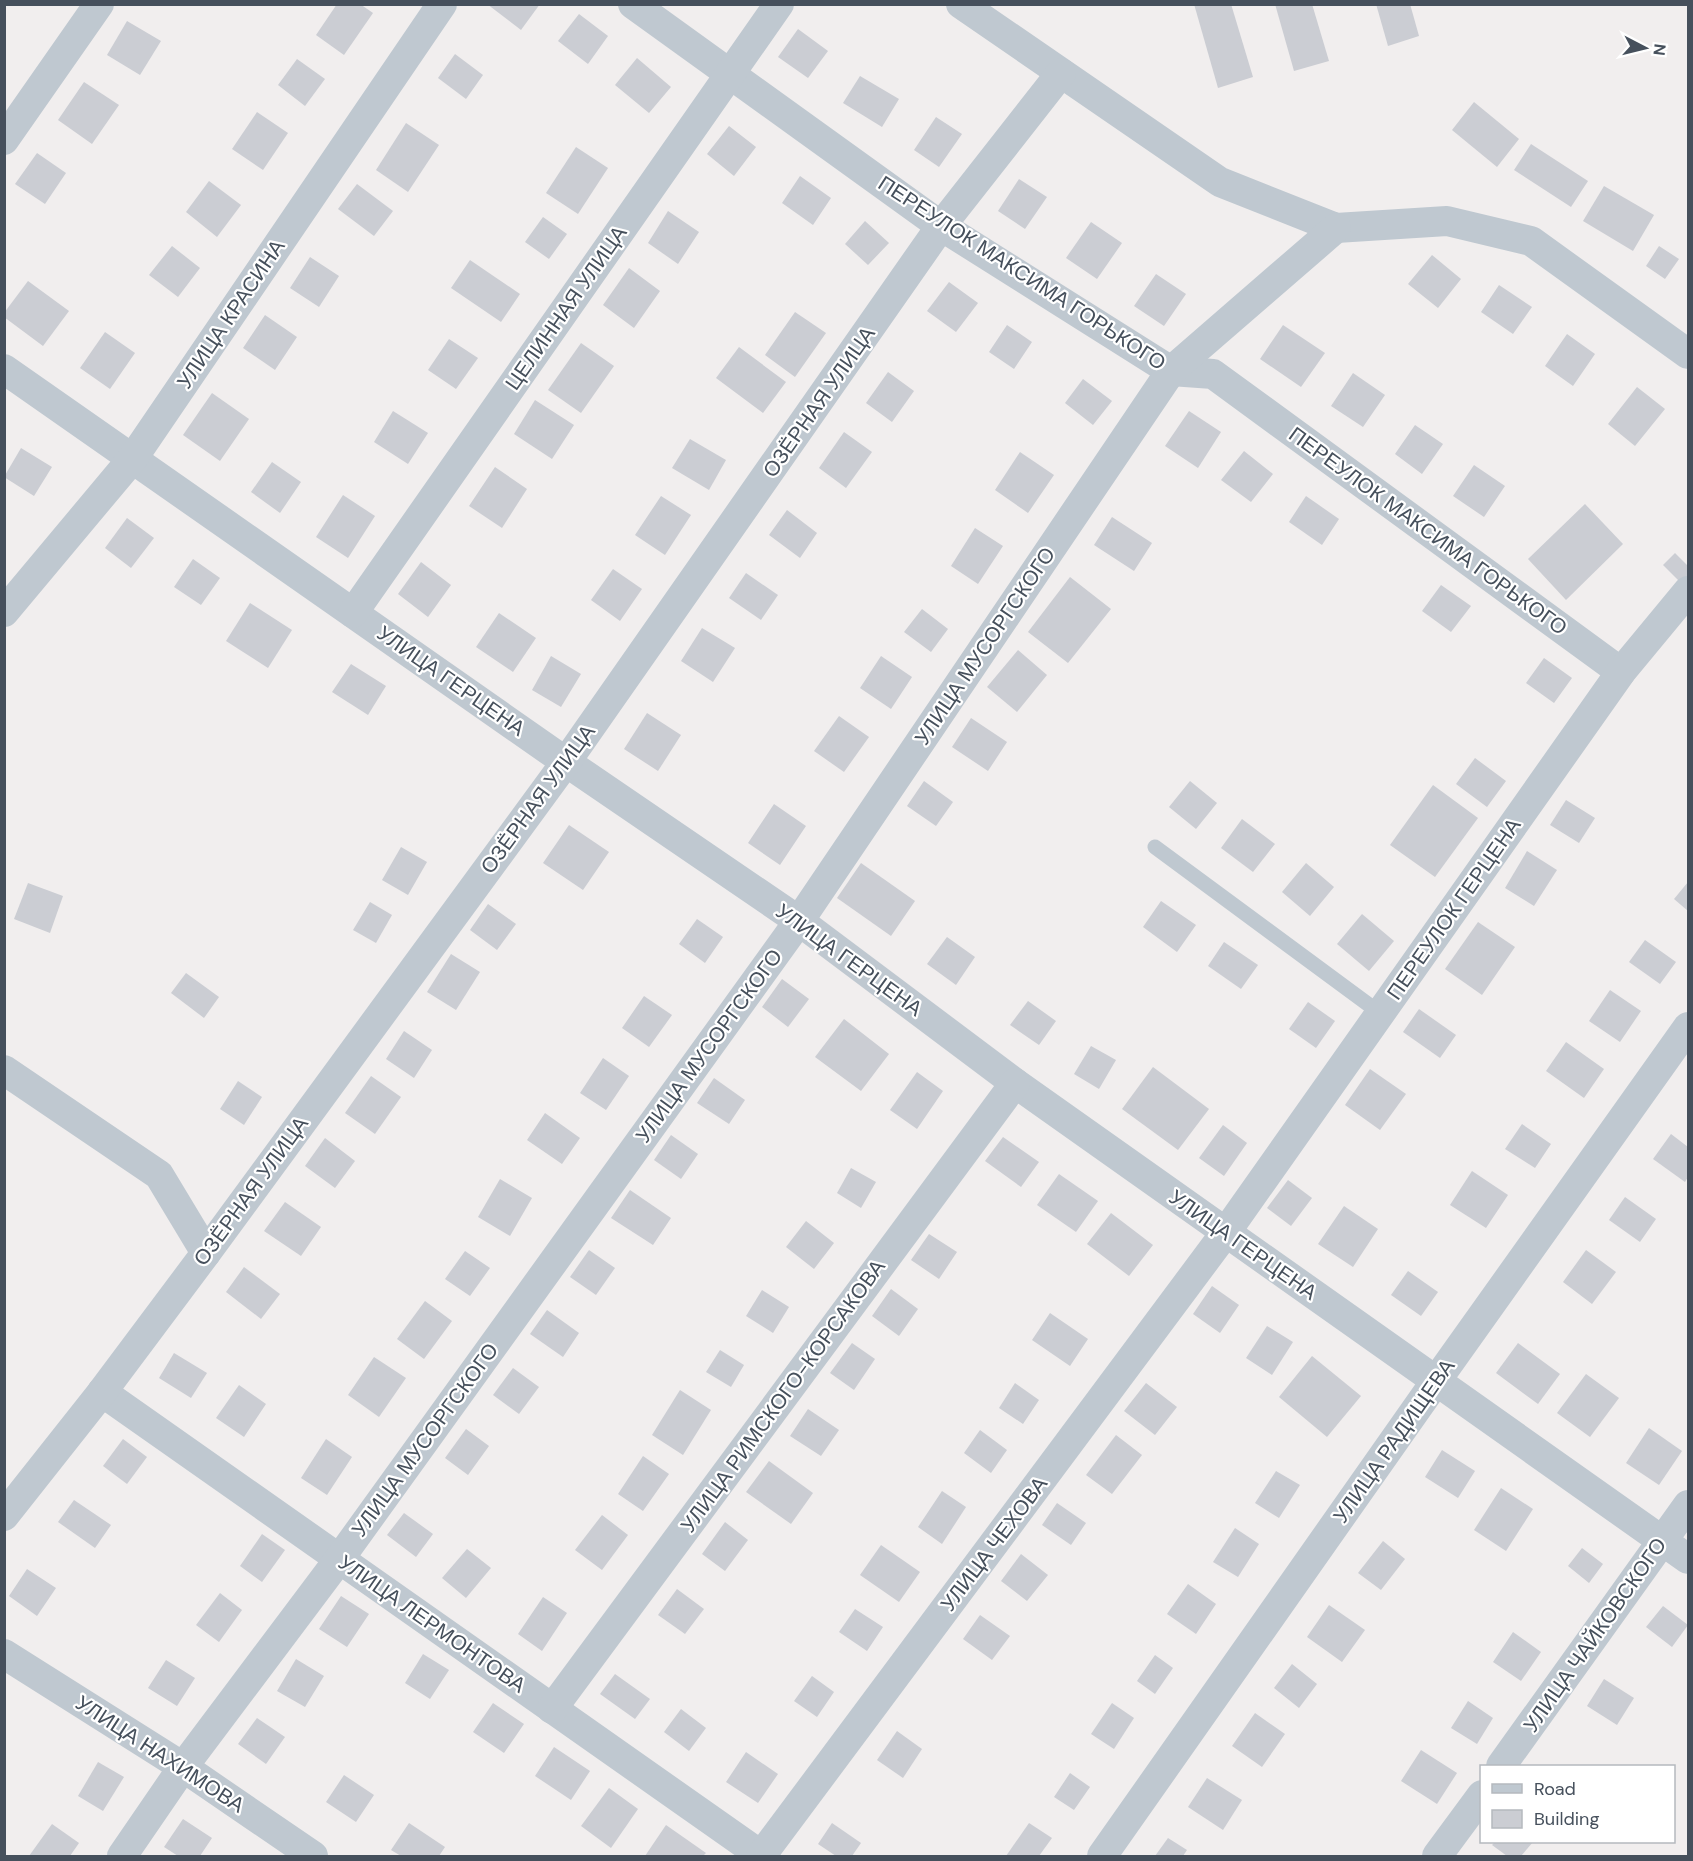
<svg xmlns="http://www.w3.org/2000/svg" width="1693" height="1861" viewBox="0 0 1693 1861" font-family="'DM Sans',sans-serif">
<rect width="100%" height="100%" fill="#f1eeee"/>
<!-- building -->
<g fill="#cbcdd3">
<path d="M337,4H360L373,13L344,55L316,35Z"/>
<path d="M487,4H540L521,30Z"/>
<path d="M1194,4H1231L1253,77L1218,88Z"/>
<path d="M1275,4H1312L1329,61L1294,71Z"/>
<path d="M1376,4H1410L1419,36L1388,46Z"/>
<path d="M579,14L608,36L588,64L558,41Z"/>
<path d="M127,21L161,41L140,75L107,55Z"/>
<path d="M798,29L828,51L808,78L778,57Z"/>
<path d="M455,54L483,75L466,99L438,78Z"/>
<path d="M637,58L671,87L649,113L615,85Z"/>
<path d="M297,59L325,79L305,106L278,85Z"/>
<path d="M860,76L899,99L882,127L843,103Z"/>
<path d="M84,82L119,105L92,144L58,120Z"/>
<path d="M1474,102L1519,139L1497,167L1452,130Z"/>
<path d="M257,112L288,133L263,170L232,149Z"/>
<path d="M936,117L962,134L939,167L914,150Z"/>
<path d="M406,123L439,145L408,192L376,170Z"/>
<path d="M729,126L756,147L734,176L707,154Z"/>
<path d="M1531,144L1588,181L1571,207L1514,170Z"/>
<path d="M576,147L608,168L578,214L546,193Z"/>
<path d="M37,153L66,173L45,204L15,184Z"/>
<path d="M800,176L831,198L813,225L782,203Z"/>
<path d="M1019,179L1047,197L1025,229L998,211Z"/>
<path d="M209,181L241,205L217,237L186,212Z"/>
<path d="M357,184L393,211L374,236L338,209Z"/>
<path d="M1604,186L1654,215L1633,251L1583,221Z"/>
<path d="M668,211L699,232L678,264L648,243Z"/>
<path d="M543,217L567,234L549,259L525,242Z"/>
<path d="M865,221L889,243L868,265L845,244Z"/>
<path d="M1091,222L1122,243L1097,279L1066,258Z"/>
<path d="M172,246L200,268L178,297L149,275Z"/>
<path d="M1659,246L1679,259L1665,279L1646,266Z"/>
<path d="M1432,255L1461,279L1438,308L1408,284Z"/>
<path d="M310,257L339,276L319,307L290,288Z"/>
<path d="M470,260L520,294L501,322L451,288Z"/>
<path d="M629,268L660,291L634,328L603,305Z"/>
<path d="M1156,274L1186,294L1164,326L1134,306Z"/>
<path d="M28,281L69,311L43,346L4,317V313Z"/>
<path d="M949,282L978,303L956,332L927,311Z"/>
<path d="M1499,285L1532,307L1513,334L1481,312Z"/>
<path d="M795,312L826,333L795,377L765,355Z"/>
<path d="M265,315L297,337L275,370L243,348Z"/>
<path d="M1007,325L1032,342L1014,369L989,352Z"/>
<path d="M1283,325L1325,353L1301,387L1260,359Z"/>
<path d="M105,332L135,353L110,389L80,368Z"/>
<path d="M1567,334L1595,354L1573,386L1545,366Z"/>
<path d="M449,339L478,358L456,389L428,370Z"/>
<path d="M581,343L614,366L581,413L548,390Z"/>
<path d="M739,347L786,382L763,413L716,378Z"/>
<path d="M888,372L914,391L892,422L866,403Z"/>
<path d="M1353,373L1385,395L1363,427L1331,406Z"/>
<path d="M1083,379L1112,401L1093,425L1065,403Z"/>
<path d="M1637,387L1665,409L1635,446L1608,424Z"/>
<path d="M212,393L249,419L220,461L183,435Z"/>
<path d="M535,400L574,425L552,459L514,434Z"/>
<path d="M393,411L428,433L408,464L374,442Z"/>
<path d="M1189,411L1221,432L1198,468L1165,446Z"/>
<path d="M1415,425L1443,444L1422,474L1395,454Z"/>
<path d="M844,432L872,452L846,488L819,468Z"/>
<path d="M690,439L726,460L709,490L672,468Z"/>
<path d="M21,448L52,467L34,496L4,477Z"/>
<path d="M1244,451L1273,474L1251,502L1221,480Z"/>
<path d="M1020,452L1054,475L1028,513L995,490Z"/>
<path d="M272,462L301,482L280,513L251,492Z"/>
<path d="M1474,465L1505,486L1484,517L1453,496Z"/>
<path d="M495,467L527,489L502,528L469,506Z"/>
<path d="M343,495L375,516L348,558L316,537Z"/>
<path d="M661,496L691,515L665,555L635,535Z"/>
<path d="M1306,496L1339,519L1322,545L1289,522Z"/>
<path d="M1585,504L1623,544L1566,600L1528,559Z"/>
<path d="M787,510L817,533L800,558L769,535Z"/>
<path d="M1112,517L1152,543L1134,571L1094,545Z"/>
<path d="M127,518L154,538L131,568L105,548Z"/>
<path d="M975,528L1003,546L978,584L951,566Z"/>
<path d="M1675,553L1688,566V575L1681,583L1663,565Z"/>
<path d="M193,559L220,578L201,605L174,587Z"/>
<path d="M421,562L451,585L428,617L398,594Z"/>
<path d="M613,569L642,589L620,621L591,600Z"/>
<path d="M746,573L778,595L761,620L729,598Z"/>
<path d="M1070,577L1111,609L1068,663L1028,632Z"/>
<path d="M1441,585L1471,606L1451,632L1422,611Z"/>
<path d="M250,603L292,630L268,668L226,641Z"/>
<path d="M922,609L948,629L931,652L904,632Z"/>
<path d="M499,613L536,638L513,672L476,647Z"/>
<path d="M702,628L735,648L713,682L681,661Z"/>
<path d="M1018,650L1047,675L1017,712L987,687Z"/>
<path d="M551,656L581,674L561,707L532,690Z"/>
<path d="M881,656L912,677L891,709L860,688Z"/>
<path d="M1544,658L1572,678L1554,703L1526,683Z"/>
<path d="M351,664L386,686L368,715L332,692Z"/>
<path d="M647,713L681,735L658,771L624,749Z"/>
<path d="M839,716L869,737L844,772L814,751Z"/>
<path d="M971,718L1007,742L988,771L952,747Z"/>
<path d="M1475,758L1506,781L1487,807L1456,784Z"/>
<path d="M924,781L953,802L936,826L907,806Z"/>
<path d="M1190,781L1217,803L1196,829L1169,807Z"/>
<path d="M1433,785L1478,818L1435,877L1390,845Z"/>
<path d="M1566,800L1595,818L1579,843L1550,825Z"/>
<path d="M774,804L806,826L780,865L748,843Z"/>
<path d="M1242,819L1275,844L1253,872L1221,848Z"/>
<path d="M569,825L609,852L583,890L543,863Z"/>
<path d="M401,847L427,862L408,895L382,880Z"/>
<path d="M1527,851L1557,870L1534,906L1505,888Z"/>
<path d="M861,863L915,901L891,936L837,898Z"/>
<path d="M1306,863L1334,887L1310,916L1282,892Z"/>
<path d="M1688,882V911L1674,899Z"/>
<path d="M28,883L63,896L50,933L14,919Z"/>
<path d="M1161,901L1196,925L1177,952L1143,927Z"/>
<path d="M370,902L392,915L376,943L353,930Z"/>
<path d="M488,904L516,924L497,950L470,930Z"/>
<path d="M1362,914L1394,941L1369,971L1337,944Z"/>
<path d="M697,919L723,937L705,963L679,944Z"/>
<path d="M1478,922L1515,947L1482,995L1445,969Z"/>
<path d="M947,937L975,957L956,985L927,964Z"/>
<path d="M1645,940L1676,962L1660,984L1629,962Z"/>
<path d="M1224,942L1258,965L1241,989L1208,966Z"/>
<path d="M451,954L480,972L456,1010L427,992Z"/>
<path d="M186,973L219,997L204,1018L171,993Z"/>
<path d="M782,979L809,999L788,1027L762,1007Z"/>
<path d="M1610,990L1641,1011L1620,1042L1589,1021Z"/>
<path d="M644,996L672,1015L649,1047L622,1028Z"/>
<path d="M1028,1001L1056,1021L1039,1045L1010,1025Z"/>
<path d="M1308,1002L1335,1021L1316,1048L1289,1029Z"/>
<path d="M1419,1009L1456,1035L1440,1058L1403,1032Z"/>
<path d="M844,1019L889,1054L861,1091L815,1057Z"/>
<path d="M404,1031L432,1050L414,1078L386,1059Z"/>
<path d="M1566,1042L1604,1069L1584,1098L1546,1071Z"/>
<path d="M1091,1046L1116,1060L1099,1089L1074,1074Z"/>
<path d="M603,1058L629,1076L606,1110L580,1093Z"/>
<path d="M1153,1067L1209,1109L1178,1150L1122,1109Z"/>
<path d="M1370,1069L1406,1094L1380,1130L1345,1105Z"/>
<path d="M917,1072L943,1091L917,1129L890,1110Z"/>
<path d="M371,1076L401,1097L375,1134L345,1113Z"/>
<path d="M714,1078L745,1100L729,1124L697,1103Z"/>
<path d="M238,1081L262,1097L244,1125L220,1109Z"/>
<path d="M545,1113L580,1138L562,1164L527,1140Z"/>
<path d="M1522,1124L1551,1144L1535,1168L1505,1149Z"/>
<path d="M1223,1125L1247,1143L1224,1176L1199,1158Z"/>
<path d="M1671,1134L1688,1147V1177L1685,1182L1653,1159Z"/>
<path d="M671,1135L698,1154L681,1179L654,1160Z"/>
<path d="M1003,1137L1039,1162L1021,1187L985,1161Z"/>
<path d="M325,1138L355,1161L335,1188L305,1166Z"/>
<path d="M851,1168L876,1182L861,1208L837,1193Z"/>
<path d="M1472,1171L1508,1195L1486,1228L1450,1205Z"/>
<path d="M1059,1174L1098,1201L1076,1232L1037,1205Z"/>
<path d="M500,1179L532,1198L510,1236L478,1217Z"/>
<path d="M1288,1180L1312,1198L1291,1226L1267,1208Z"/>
<path d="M630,1190L671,1218L653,1245L611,1218Z"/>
<path d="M1625,1197L1656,1219L1640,1242L1609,1220Z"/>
<path d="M285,1202L321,1227L301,1256L264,1231Z"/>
<path d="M1344,1206L1378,1229L1353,1267L1318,1244Z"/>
<path d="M1111,1213L1153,1245L1129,1276L1087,1244Z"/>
<path d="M806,1221L834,1243L814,1269L786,1247Z"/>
<path d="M929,1234L957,1252L939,1279L911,1260Z"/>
<path d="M589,1250L615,1268L596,1295L570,1277Z"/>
<path d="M1586,1250L1616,1272L1592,1304L1563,1282Z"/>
<path d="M465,1251L490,1268L470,1296L445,1279Z"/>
<path d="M244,1267L280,1294L261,1319L226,1292Z"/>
<path d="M1408,1271L1438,1292L1421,1316L1391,1295Z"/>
<path d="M1212,1286L1239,1305L1220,1333L1193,1314Z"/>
<path d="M891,1289L918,1309L899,1336L872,1316Z"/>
<path d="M762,1290L789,1307L773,1333L746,1316Z"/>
<path d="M425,1301L452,1321L424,1359L397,1339Z"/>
<path d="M547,1310L579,1333L563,1357L530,1334Z"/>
<path d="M1050,1313L1088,1339L1070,1366L1032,1340Z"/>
<path d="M1267,1326L1293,1342L1272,1375L1246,1358Z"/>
<path d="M852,1343L875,1359L854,1390L830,1373Z"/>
<path d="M1518,1343L1560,1374L1538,1404L1496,1373Z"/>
<path d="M720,1350L744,1365L731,1387L706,1372Z"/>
<path d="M174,1353L207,1373L191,1398L159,1378Z"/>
<path d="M1312,1356L1361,1396L1327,1437L1279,1397Z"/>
<path d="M374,1357L406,1378L379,1417L348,1395Z"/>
<path d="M513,1368L539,1387L519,1414L493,1395Z"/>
<path d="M1586,1374L1619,1398L1590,1437L1557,1413Z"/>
<path d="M1015,1383L1039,1400L1023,1424L999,1408Z"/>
<path d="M1146,1383L1177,1407L1155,1435L1124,1411Z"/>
<path d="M239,1385L266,1404L244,1437L216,1418Z"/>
<path d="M680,1390L711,1410L683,1455L652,1435Z"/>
<path d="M808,1409L839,1430L821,1456L790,1436Z"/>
<path d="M1649,1428L1682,1451L1659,1485L1626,1463Z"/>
<path d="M466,1429L489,1446L468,1475L445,1458Z"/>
<path d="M980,1430L1007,1450L991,1473L964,1453Z"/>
<path d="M1116,1435L1142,1455L1112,1494L1086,1475Z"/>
<path d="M123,1439L147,1457L127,1484L103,1466Z"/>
<path d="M326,1439L352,1457L327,1495L301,1478Z"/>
<path d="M1442,1450L1475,1471L1458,1498L1425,1477Z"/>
<path d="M643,1456L669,1474L643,1511L618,1494Z"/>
<path d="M769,1461L813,1493L791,1524L746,1492Z"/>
<path d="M1276,1471L1300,1485L1279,1518L1255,1503Z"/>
<path d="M1501,1488L1533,1509L1506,1551L1474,1530Z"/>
<path d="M942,1491L966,1507L942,1544L918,1527Z"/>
<path d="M74,1500L111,1525L95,1548L58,1522Z"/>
<path d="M1057,1503L1086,1523L1071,1545L1042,1525Z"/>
<path d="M404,1513L433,1534L416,1557L387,1535Z"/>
<path d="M602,1515L628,1535L602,1570L575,1550Z"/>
<path d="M725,1522L748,1540L725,1571L702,1554Z"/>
<path d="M1235,1528L1259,1544L1238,1577L1213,1562Z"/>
<path d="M262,1534L285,1550L262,1582L240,1566Z"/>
<path d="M1383,1541L1405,1559L1381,1590L1358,1573Z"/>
<path d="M881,1545L920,1572L899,1602L860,1575Z"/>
<path d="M1582,1548L1603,1564L1589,1583L1568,1566Z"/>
<path d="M467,1549L491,1568L466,1598L442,1578Z"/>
<path d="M1021,1554L1048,1575L1027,1601L1001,1581Z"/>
<path d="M27,1569L56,1588L37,1616L9,1596Z"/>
<path d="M1188,1584L1216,1604L1196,1634L1167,1614Z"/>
<path d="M677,1589L704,1609L685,1634L658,1615Z"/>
<path d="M220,1593L242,1610L219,1642L196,1625Z"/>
<path d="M341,1596L369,1614L347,1647L319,1629Z"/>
<path d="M543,1597L567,1613L542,1651L518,1634Z"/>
<path d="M1329,1605L1365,1630L1342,1662L1307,1637Z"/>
<path d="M1663,1606L1688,1625L1672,1647L1646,1627Z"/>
<path d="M855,1609L883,1627L867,1651L839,1632Z"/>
<path d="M980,1615L1010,1636L992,1660L963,1639Z"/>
<path d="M1513,1632L1541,1652L1521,1681L1493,1662Z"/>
<path d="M423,1654L449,1670L430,1699L405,1683Z"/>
<path d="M1155,1655L1173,1668L1155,1694L1137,1681Z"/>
<path d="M296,1659L324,1676L305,1707L277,1691Z"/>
<path d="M166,1660L195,1678L177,1706L148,1688Z"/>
<path d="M1292,1664L1317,1684L1299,1708L1274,1688Z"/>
<path d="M615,1674L650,1699L635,1719L600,1694Z"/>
<path d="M812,1676L834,1692L817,1717L794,1701Z"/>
<path d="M1604,1679L1634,1698L1617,1725L1587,1706Z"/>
<path d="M1468,1701L1493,1718L1477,1744L1451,1728Z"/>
<path d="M493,1703L524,1724L504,1753L473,1732Z"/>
<path d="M1112,1703L1134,1718L1114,1749L1091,1734Z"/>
<path d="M681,1709L706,1728L689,1751L664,1732Z"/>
<path d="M1255,1713L1285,1734L1262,1767L1232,1746Z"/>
<path d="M257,1718L285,1737L266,1764L238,1744Z"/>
<path d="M897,1731L922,1749L903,1778L877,1760Z"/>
<path d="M554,1747L590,1771L571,1800L535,1776Z"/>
<path d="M1421,1750L1457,1773L1437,1804L1401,1781Z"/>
<path d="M746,1752L778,1774L758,1803L726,1782Z"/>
<path d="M98,1762L124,1777L103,1811L78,1796Z"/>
<path d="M1070,1773L1090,1787L1074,1810L1054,1797Z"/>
<path d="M344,1775L374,1795L356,1822L326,1802Z"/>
<path d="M1207,1778L1242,1800L1223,1830L1188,1807Z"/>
<path d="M609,1788L638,1809L611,1848L581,1826Z"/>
<path d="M183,1819L212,1838L200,1856H178L164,1847Z"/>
<path d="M409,1823L445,1847L439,1856H401L391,1850Z"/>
<path d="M832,1823L861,1843L852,1856H836L818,1844Z"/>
<path d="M1029,1823L1052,1838L1039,1856H1006Z"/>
<path d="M52,1824L79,1843L70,1856H29Z"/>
<path d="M666,1825L706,1853L703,1856H645Z"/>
<path d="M1168,1838L1187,1850L1183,1856H1155Z"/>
<path d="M1495,1842H1533L1521,1856H1507L1492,1845Z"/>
</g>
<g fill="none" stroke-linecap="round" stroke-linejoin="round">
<!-- service -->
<path stroke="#bfc8d0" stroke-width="15" d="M1155,847L1380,1013"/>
<!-- minor -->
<g stroke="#bfc8d0" stroke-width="30">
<path d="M633,4L941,226L1171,371L1213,374L1621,672"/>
<path d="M961,4L1220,182L1336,228L1447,221L1531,241L1688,354"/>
<path d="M4,140L99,4"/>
<path d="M4,369L566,762L799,921L1015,1083L1688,1559"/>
<path d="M4,612L133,458L442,4"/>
<path d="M353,613L779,4"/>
<path d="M4,1070L159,1175L206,1253"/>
<path d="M102,1392L762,1856"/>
<path d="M4,1516L102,1392L206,1253L566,762L941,226L1061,73"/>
<path d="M4,1654L183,1767L313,1856"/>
<path d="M552,1709L1015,1083"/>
<path d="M1501,1766L1688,1505"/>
<path d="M122,1856L183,1767L340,1558L799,921L1171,371L1336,228"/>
<path d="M761,1856L1226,1232L1621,672L1688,591"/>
<path d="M1102,1856L1436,1381L1688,1027"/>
<path d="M1437,1856L1482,1795"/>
</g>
</g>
<g text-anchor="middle" stroke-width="4.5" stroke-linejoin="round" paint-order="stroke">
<!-- street labels -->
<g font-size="21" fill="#46505c" stroke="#fff">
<text transform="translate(1022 273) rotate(33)" y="7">ПЕРЕУЛОК МАКСИМА ГОРЬКОГО</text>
<text transform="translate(566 308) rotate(-55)" y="7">ЦЕЛИННАЯ УЛИЦА</text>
<text transform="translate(231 314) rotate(-56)" y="7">УЛИЦА КРАСИНА</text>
<text transform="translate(819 402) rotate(-55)" y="7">ОЗЁРНАЯ УЛИЦА</text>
<text transform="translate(1428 531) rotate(36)" y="7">ПЕРЕУЛОК МАКСИМА ГОРЬКОГО</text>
<text transform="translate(985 646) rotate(-56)" y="7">УЛИЦА МУСОРГСКОГО</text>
<text transform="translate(451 681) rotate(35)" y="7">УЛИЦА ГЕРЦЕНА</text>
<text transform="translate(538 799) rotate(-54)" y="7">ОЗЁРНАЯ УЛИЦА</text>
<text transform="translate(1454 909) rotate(-55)" y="7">ПЕРЕУЛОК ГЕРЦЕНА</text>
<text transform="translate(849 960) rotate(36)" y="7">УЛИЦА ГЕРЦЕНА</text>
<text transform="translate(709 1046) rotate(-54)" y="7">УЛИЦА МУСОРГСКОГО</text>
<text transform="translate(251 1191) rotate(-54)" y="7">ОЗЁРНАЯ УЛИЦА</text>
<text transform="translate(1243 1245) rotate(35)" y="7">УЛИЦА ГЕРЦЕНА</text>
<text transform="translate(783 1396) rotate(-54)" y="7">УЛИЦА РИМСКОГО-КОРСАКОВА</text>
<text transform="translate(425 1440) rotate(-54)" y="7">УЛИЦА МУСОРГСКОГО</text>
<text transform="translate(1394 1441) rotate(-55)" y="7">УЛИЦА РАДИЩЕВА</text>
<text transform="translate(994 1544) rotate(-53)" y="7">УЛИЦА ЧЕХОВА</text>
<text transform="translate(432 1624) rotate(35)" y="7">УЛИЦА ЛЕРМОНТОВА</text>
<text transform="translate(1595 1635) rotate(-55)" y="7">УЛИЦА ЧАЙКОВСКОГО</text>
<text transform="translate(160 1754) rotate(33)" y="7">УЛИЦА НАХИМОВА</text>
</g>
</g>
<!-- border -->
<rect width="1693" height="1861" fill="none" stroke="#46505c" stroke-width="12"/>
<!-- legend -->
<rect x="1480" y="1765" width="195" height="78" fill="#ffffff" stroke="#b5b9be" stroke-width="1.5"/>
<rect x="1492" y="1784" width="30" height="9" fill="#bfc8d0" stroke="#b5b9be" stroke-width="1.5"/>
<text x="1534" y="1795" font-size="18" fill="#46505c">Road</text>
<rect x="1492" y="1810" width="30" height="18" fill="#cbcdd3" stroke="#b5b9be" stroke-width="1.5"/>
<text x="1534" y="1825" font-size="18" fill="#46505c">Building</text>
<!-- north arrow -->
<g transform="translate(1645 48) rotate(97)" stroke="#ffffff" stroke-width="4.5" paint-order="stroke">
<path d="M0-4.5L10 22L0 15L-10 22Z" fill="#46505c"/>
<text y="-9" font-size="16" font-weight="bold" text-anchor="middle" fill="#46505c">N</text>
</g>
</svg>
